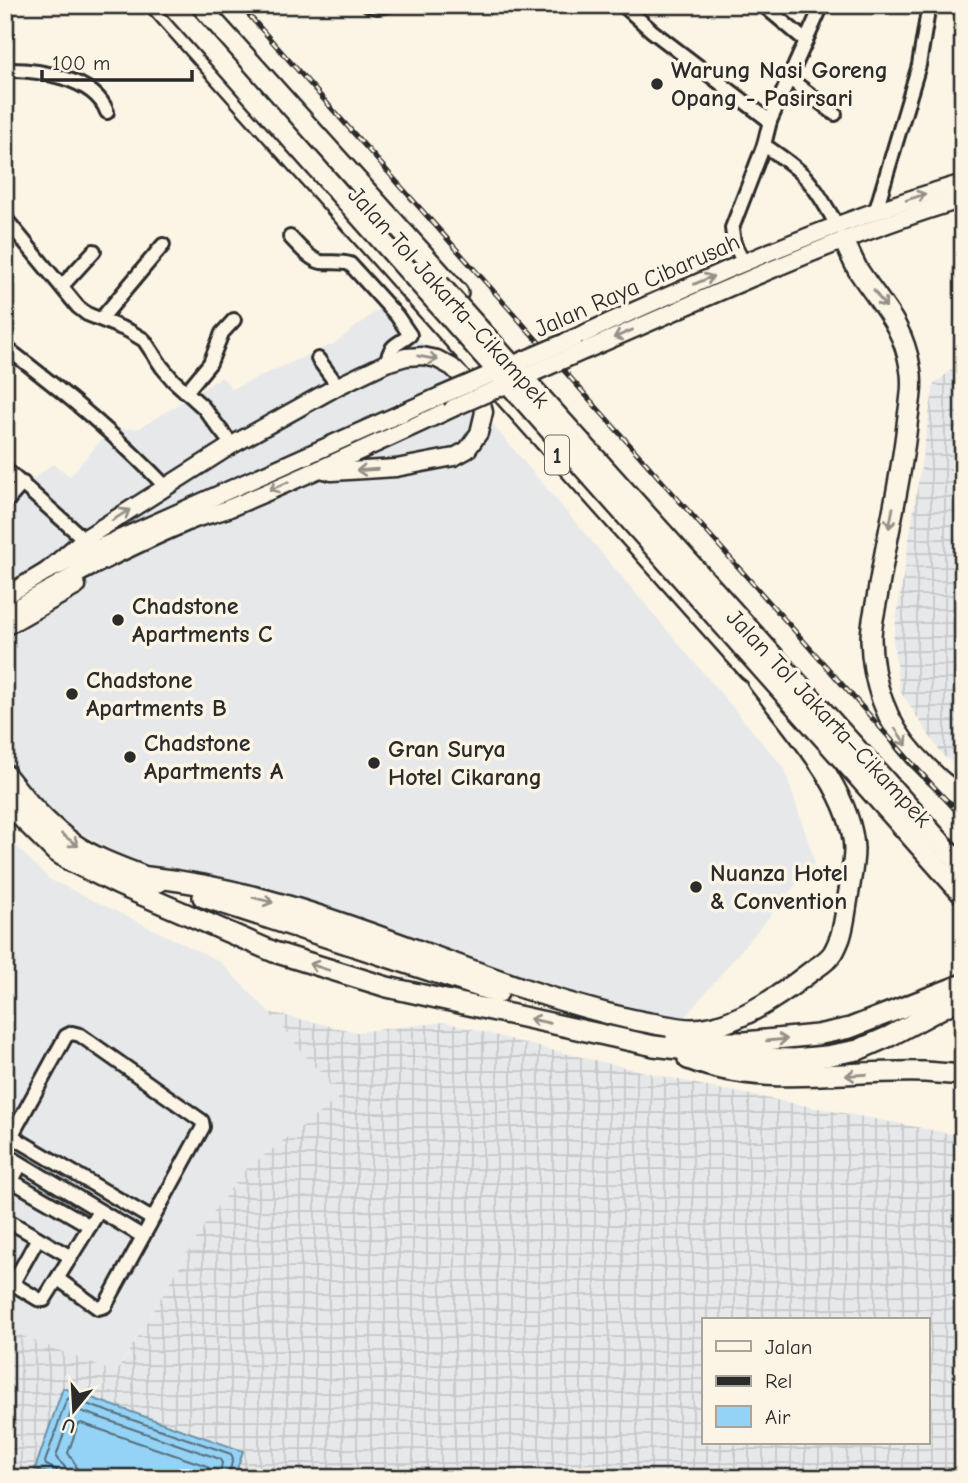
<svg xmlns="http://www.w3.org/2000/svg" width="968" height="1483" viewBox="0 0 968 1483" font-family="'Comic Neue',sans-serif">
<defs>
<pattern id="industrial-grid" width="8" height="8" patternUnits="userSpaceOnUse" patternTransform="scale(1.75)"><rect width="8" height="8" fill="#e6e8ea"/><path d="M0 4h8M4 0v8" fill="none" stroke="#c5c7c9"/></pattern>
</defs>
<rect width="100%" height="100%" fill="#fcf5e5"/>
<filter id="ink" filterUnits="userSpaceOnUse"><feTurbulence type="fractalNoise" baseFrequency=".0143" numOctaves="2"/><feDisplacementMap in="SourceGraphic" scale="14" xChannelSelector="R" yChannelSelector="G"/><feConvolveMatrix kernelMatrix="1 2 1 2 8 2 1 2 1" color-interpolation-filters="sRGB"/></filter>
<g filter="url(#ink)">
<!-- built -->
<g fill="#e6e8ea">
<path d="M388,302L416,340L462,363L486,403L492,424L784,768L815,862L685,1017L660,1015L577,994L323,908L128,860L60,821L21,777L5,756V499L53,464L70,476L110,430L140,428L222,377L232,389L335,343Z"/>
<path d="M5,835L49,879L219,961L269,1012L341,1097L244,1171L208,1219L115,1374L5,1329Z"/>
</g>
<!-- industrial -->
<g fill="url(#industrial-grid)" fill-rule="evenodd">
<path d="M954,368L963,375V769L943,756L900,691L893,640L934,384Z"/>
<path d="M269,1012L357,1032L445,1022L543,1048L709,1087L963,1136V1478H5V1329L116,1373L208,1219L244,1171L340,1097ZM704,1320H928V1443H704Z"/>
</g>
<!-- water -->
<path fill="#95d3f6" stroke="#6b90a5" stroke-width="2" d="M63,1388L243,1451L234,1478H61L35,1469Z"/>
<g fill="none" stroke-linecap="round" stroke-linejoin="round">
<!-- shore -->
<g stroke="#556e7c" stroke-width="2">
<path d="M59,1478L57,1470L46,1465L45,1462L66,1401L69,1398L231,1454L233,1458L228,1478"/>
<path d="M68,1478C68,1464 60,1465 56,1457L71,1412L75,1409L220,1459L222,1463L219,1478"/>
<path d="M78,1478L76,1465L68,1453L78,1425L81,1423L207,1466L209,1469L208,1478"/>
</g>
<defs>
<g id="minor">
<path d="M369,5L378,7L389,5"/>
<path d="M623,5L652,31L770,121"/>
<path d="M763,5L806,41"/>
<path d="M5,70C37,69 95,78 107,112"/>
<path d="M790,79L835,114"/>
<path d="M764,145C776,153 788,161 799,171C815,185 826,207 837,225"/>
<path d="M876,210L919,65L929,5"/>
<path d="M5,218L78,307L87,314L129,331L144,340L162,367L173,380L203,407L232,445"/>
<path d="M290,237C298,245 310,260 321,262C331,263 339,261 350,264L397,316L410,335C395,347 392,342 386,363"/>
<path d="M744,263L734,244L732,228L764,145L770,121L822,5"/>
<path d="M62,286L94,251"/>
<path d="M101,319L163,245"/>
<path d="M5,347C62,390 117,436 166,487"/>
<path d="M318,359L338,386"/>
<path d="M186,392L210,363L222,333L234,320"/>
<path d="M5,469L84,539"/>
<path d="M7,501L23,483"/>
<path d="M5,1154L142,1236"/>
<path d="M12,1181L90,1226"/>
<path d="M5,1193L21,1164"/>
<path d="M5,1219L71,1257"/>
<path d="M5,1279L38,1299L44,1300L99,1211"/>
<path d="M58,1279L98,1308L105,1306L203,1127L202,1121L80,1035L72,1033L66,1036L14,1131L13,1135L18,1140L152,1219"/>
<path d="M13,1283L38,1238"/>
</g>
<g id="major">
<path d="M575,338C623,315 673,294 722,272C801,238 880,207 963,183"/>
<path d="M586,350C710,297 833,238 963,199"/>
<path d="M47,571L84,539L232,445L338,386L386,363L406,357L422,356L437,359L452,367L473,387L481,399L484,412L479,433L467,450L454,457L396,468L332,472L321,469"/>
<path d="M5,596L47,571L440,396"/>
<path d="M5,615C64,579 127,548 190,521C201,516 214,514 225,510C302,478 378,443 453,408"/>
<path d="M5,627L77,586"/>
</g>
<g id="highway">
<path d="M156,5L748,669L772,688"/>
<path d="M199,5L458,293"/>
<path d="M844,241C849,251 853,261 858,270C880,304 903,324 910,367C914,386 909,406 907,425C901,481 887,536 878,592C876,607 871,623 871,639C872,681 886,724 915,755C930,770 943,786 963,796"/>
<path d="M5,774C26,801 46,824 74,844C99,861 130,870 158,882"/>
<path d="M5,801L55,851L72,862L119,885L274,952L387,987L654,1046L754,1058L794,1059L826,1056L858,1050L890,1036L963,997"/>
<path d="M148,877C278,890 399,946 522,988C564,1002 606,1015 650,1023C663,1025 678,1029 692,1029C732,1029 778,997 809,973C817,967 828,961 833,953C836,948 838,943 840,938C845,923 846,907 849,891C851,878 854,863 854,849C852,791 792,727 758,682"/>
<path d="M203,897L498,993"/>
<path d="M676,1037L707,1042H745L817,1035L850,1028L963,984"/>
<path d="M688,1059C765,1089 845,1069 925,1072C937,1073 950,1074 963,1075"/>
</g>
</defs>
<!-- minor casing -->
<use href="#minor" stroke="#2b2b2b" stroke-width="18"/>
<!-- major casing -->
<use href="#major" stroke="#2b2b2b" stroke-width="21"/>
<!-- highway casing -->
<use href="#highway" stroke="#2b2b2b" stroke-width="24"/>
<!-- minor -->
<use href="#minor" stroke="#fcf5e5" stroke-width="12"/>
<!-- major -->
<use href="#major" stroke="#fcf5e5" stroke-width="16"/>
<!-- highway -->
<use href="#highway" stroke="#fcf5e5" stroke-width="19"/>
<defs>
<path id="rail" d="M240,5L910,761L963,818"/>
</defs>
<!-- rail casing -->
<use href="#rail" stroke="#2b2b2b" stroke-width="5"/>
<!-- rail -->
<use href="#rail" stroke="#fcf5e5" stroke-width="2.5" stroke-dasharray="8" stroke-linecap="butt"/>
<defs>
<g id="major-bridge">
<path d="M440,396L575,338"/>
<path d="M453,408L586,350"/>
</g>
<g id="highway-bridge">
<path d="M172,5L963,895"/>
<path d="M439,284L963,867"/>
</g>
</defs>
<!-- major-bridge casing -->
<use href="#major-bridge" stroke="#2b2b2b" stroke-width="21" stroke-linecap="butt"/>
<!-- highway-bridge casing -->
<use href="#highway-bridge" stroke="#2b2b2b" stroke-width="24" stroke-linecap="butt"/>
<!-- major-bridge -->
<use href="#major-bridge" stroke="#fcf5e5" stroke-width="16"/>
<!-- highway-bridge -->
<use href="#highway-bridge" stroke="#fcf5e5" stroke-width="19"/>
</g>
<!-- one-way arrows -->
<defs><path id="oneway-shaft" d="M-6 0H5M1.5-3L5.5 0L1.5 3" fill="none" stroke-width="1.6" stroke-linecap="round" stroke-linejoin="round" transform="scale(1.75)"/></defs>
<g stroke="#949088">
<use href="#oneway-shaft" transform="translate(916 197) rotate(-18)"/>
<use href="#oneway-shaft" transform="translate(704 280) rotate(-23)"/>
<use href="#oneway-shaft" transform="translate(880 299) rotate(54)"/>
<use href="#oneway-shaft" transform="translate(623 334) rotate(157)"/>
<use href="#oneway-shaft" transform="translate(428 358) rotate(11)"/>
<use href="#oneway-shaft" transform="translate(367 470) rotate(176)"/>
<use href="#oneway-shaft" transform="translate(279 486) rotate(156)"/>
<use href="#oneway-shaft" transform="translate(121 515) rotate(-32)"/>
<use href="#oneway-shaft" transform="translate(891 518) rotate(101)"/>
<use href="#oneway-shaft" transform="translate(901 737) rotate(56)"/>
<use href="#oneway-shaft" transform="translate(70 840) rotate(36)"/>
<use href="#oneway-shaft" transform="translate(263 900) rotate(15)"/>
<use href="#oneway-shaft" transform="translate(319 967) rotate(-162)"/>
<use href="#oneway-shaft" transform="translate(540 1021) rotate(-167)"/>
<use href="#oneway-shaft" transform="translate(777 1040) rotate(-5)"/>
<use href="#oneway-shaft" transform="translate(856 1075) rotate(177)"/>
</g>
</g>
<!-- markers -->
<g fill="#2b2b2b" stroke="#fcf5e5" stroke-width="2.5">
<circle cx="657" cy="84" r="7"/>
<circle cx="118" cy="620" r="7"/>
<circle cx="72" cy="694" r="7"/>
<circle cx="130" cy="757" r="7"/>
<circle cx="374" cy="763" r="7"/>
<circle cx="696" cy="887" r="7"/>
</g>
<g text-anchor="middle" stroke-width="7" stroke-linejoin="round" paint-order="stroke">
<!-- shield labels -->
<rect fill="#fcf5e5" stroke="#6a6863" stroke-width="2" x="545" y="435.5" width="24" height="39" rx="5"/>
<g font-size="23" font-weight="bold" fill="#2b2b2b">
<text x="557" y="463">1</text>
</g>
<!-- poi labels -->
<g font-size="24" font-weight="bold" fill="#2b2b2b" stroke="#fcf5e5" text-anchor="start">
<text x="671" y="78">Warung Nasi Goreng<tspan x="671" dy="28">Opang - Pasirsari</tspan></text>
<text x="132" y="614">Chadstone<tspan x="132" dy="28">Apartments C</tspan></text>
<text x="86" y="688">Chadstone<tspan x="86" dy="28">Apartments B</tspan></text>
<text x="144" y="751">Chadstone<tspan x="144" dy="28">Apartments A</tspan></text>
<text x="388" y="757">Gran Surya<tspan x="388" dy="28">Hotel Cikarang</tspan></text>
<text x="710" y="881">Nuanza Hotel<tspan x="710" dy="28">&amp; Convention</tspan></text>
</g>
<!-- street labels -->
<g font-size="24" fill="#2b2b2b" stroke="#fcf5e5">
<text transform="translate(637 285) rotate(-24)" y="8">Jalan Raya Cibarusah</text>
<text transform="translate(449 297) rotate(48)" y="8">Jalan Tol Jakarta–Cikampek</text>
<text transform="translate(829 718) rotate(47)" y="8">Jalan Tol Jakarta–Cikampek</text>
</g>
</g>
<!-- margin -->
<rect width="968" height="1483" fill="none" stroke="#fcf5e5" stroke-width="28"/>
<rect x="14" y="14" width="940" height="1455" fill="none" stroke="#2b2b2b" stroke-width="2.5" filter="url(#ink)"/>
<!-- legend -->
<rect x="702" y="1318" width="228" height="126" fill="#fcf5e5" stroke="#a8a49b" stroke-width="2"/>
<rect x="716" y="1341" width="35" height="10" fill="#fcf5e5" stroke="#a8a49b" stroke-width="2"/>
<text x="765" y="1354" font-size="21" fill="#2b2b2b">Jalan</text>
<rect x="716" y="1376" width="35" height="10" fill="#2b2b2b" stroke="#a8a49b" stroke-width="2"/>
<text x="765" y="1388" font-size="21" fill="#2b2b2b">Rel</text>
<rect x="716" y="1406" width="35" height="21" fill="#95d3f6" stroke="#a8a49b" stroke-width="2"/>
<text x="765" y="1424" font-size="21" fill="#2b2b2b">Air</text>
<!-- north arrow -->
<g transform="translate(74 1410) rotate(198)" stroke="#fcf5e5" stroke-width="5" paint-order="stroke">
<path d="M0-5L12 26L0 18L-12 26Z" fill="#2b2b2b"/>
<text y="-10" font-size="19" font-weight="bold" text-anchor="middle" fill="#2b2b2b">U</text>
</g>
<!-- scale -->
<path d="M42 70v10h150v-10" fill="none" stroke="#2b2b2b" stroke-width="3.5"/>
<text x="52" y="70" font-size="21" fill="#2b2b2b" stroke="#fcf5e5" stroke-width="5" paint-order="stroke">100 m</text>
</svg>
